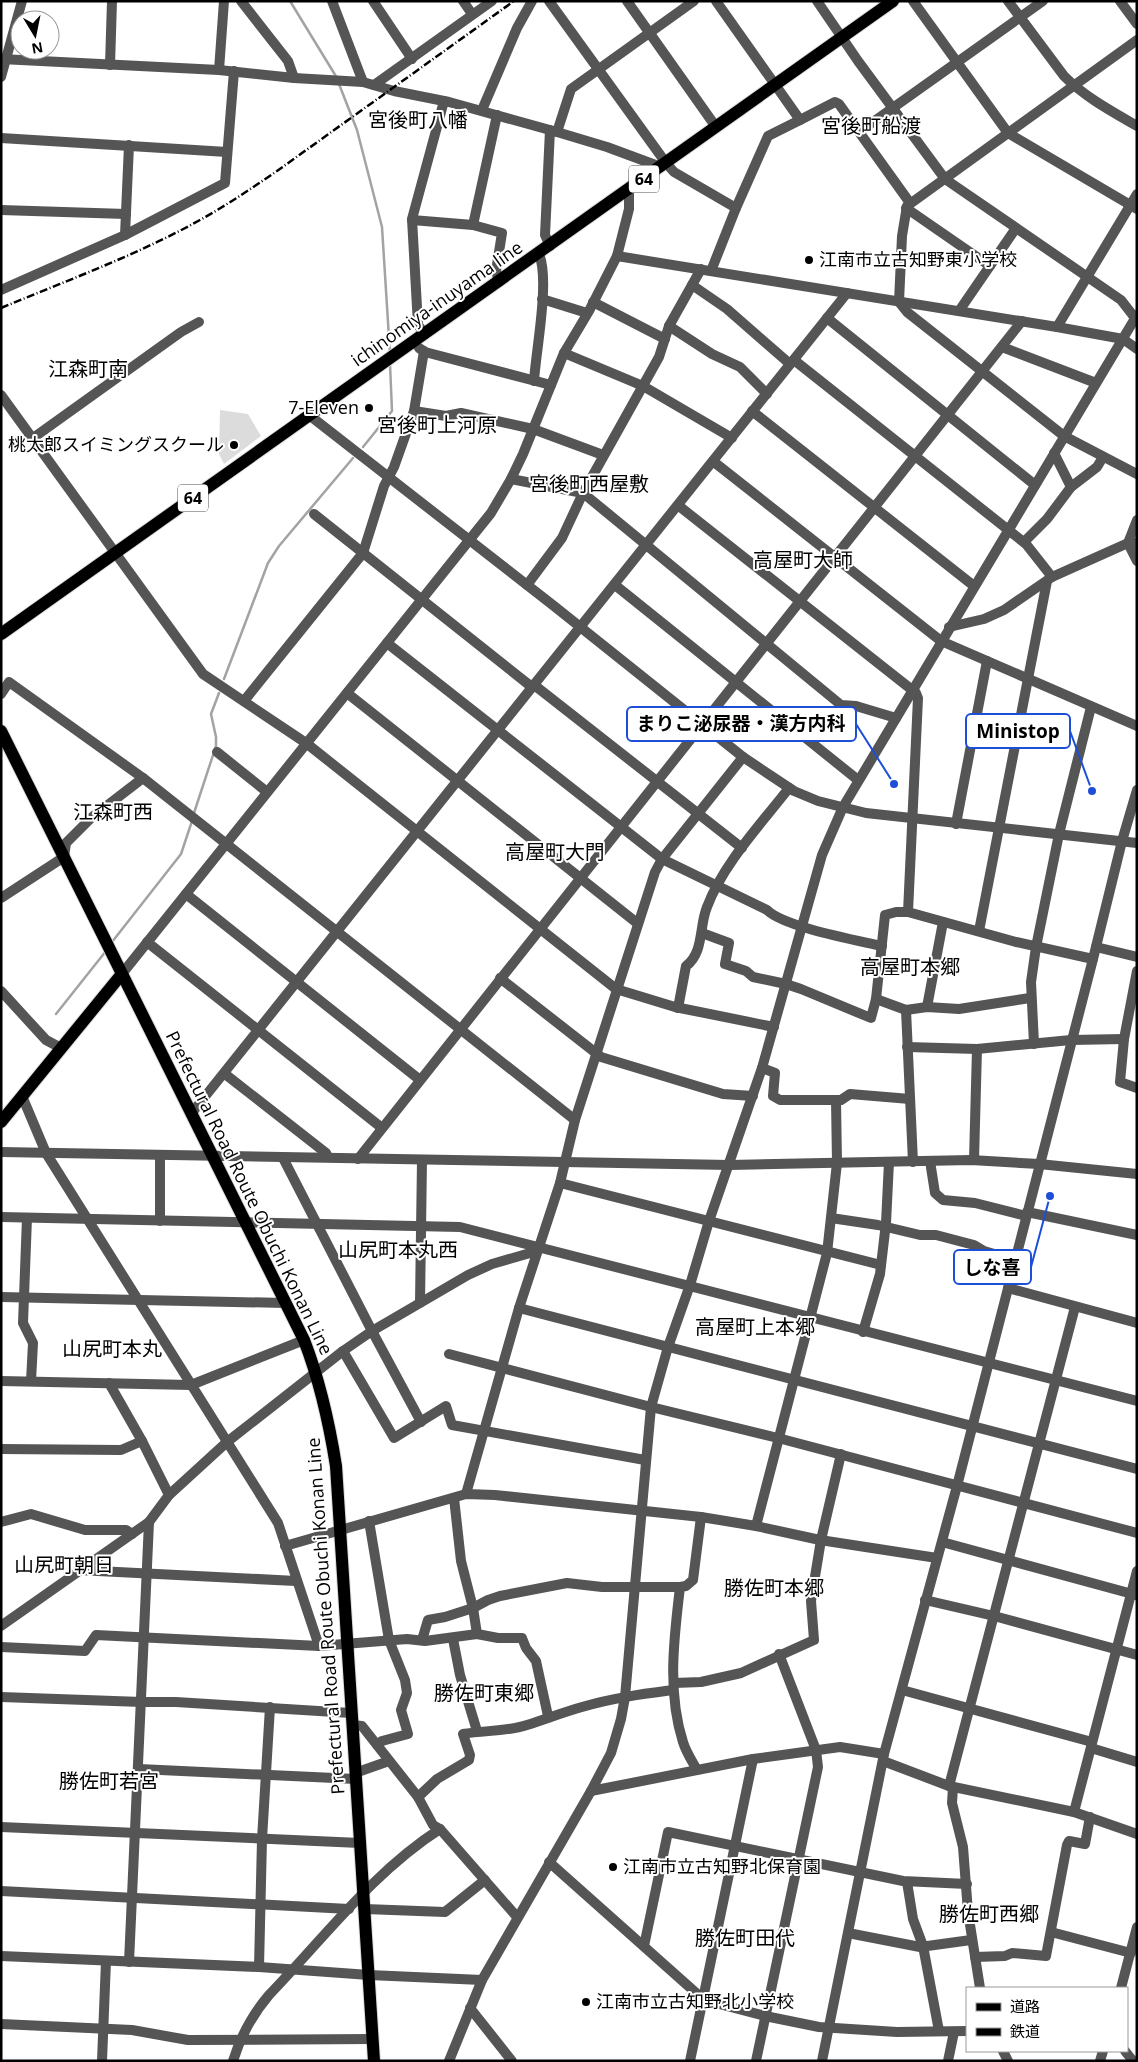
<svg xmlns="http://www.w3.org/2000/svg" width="1138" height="2062" viewBox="0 0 1138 2062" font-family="'Open Sans','Noto Sans JP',sans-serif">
<rect width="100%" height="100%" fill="#fff"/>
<!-- pitch -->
<path fill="#dcdcdc" d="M220,410L248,414L261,436L224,464L219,454Z"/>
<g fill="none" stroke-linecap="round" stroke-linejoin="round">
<!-- stream -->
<g stroke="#a3a3a3" stroke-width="2.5">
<path d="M290,1L337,78"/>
<path d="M339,84L357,130L382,227L390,354"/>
<path d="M363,447L392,411L390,364"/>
<path d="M224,679L268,563L279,546L353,458"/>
<path d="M193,816L216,746V737L211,714L219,693"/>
<path d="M112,942L181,854L192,821"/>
<path d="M56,1014L106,951"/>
</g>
<defs>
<g id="major">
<path d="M1,634L893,1"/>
<path d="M1,731C102,934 204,1137 304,1340C320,1381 329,1422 336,1466L374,2061"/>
<path d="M1,1122L121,975"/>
</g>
</defs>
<!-- major casing -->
<use href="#major" stroke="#dbdbdb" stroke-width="14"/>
<!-- minor -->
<g stroke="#555" stroke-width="10">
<path d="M241,1L288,61L294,78"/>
<path d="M332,1L363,82"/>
<path d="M373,1L412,59"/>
<path d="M463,1L472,14"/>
<path d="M549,1L666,163L674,172L736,208L711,271"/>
<path d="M627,1L716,127"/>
<path d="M716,1L800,120L835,102L839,104L910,203"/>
<path d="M817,1L858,61L945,179L1121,300L1135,318"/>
<path d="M913,1L1008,133L1137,209"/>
<path d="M1008,1L1064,76C1085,97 1111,111 1137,126"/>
<path d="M1120,1L1137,24"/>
<path d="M1137,40L907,206L902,236L899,302L907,312L1064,436L1137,474"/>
<path d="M1,59L219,70L294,78L363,82L394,91L449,102L557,132L607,147L661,167"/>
<path d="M110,65L112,1"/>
<path d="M219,70L224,1"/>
<path d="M1,77L22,1"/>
<path d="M374,85L492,1"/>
<path d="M482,110L517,28L532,1"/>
<path d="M557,132L571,89L694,1"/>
<path d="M859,132L1043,1"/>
<path d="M1,138L227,152"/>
<path d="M736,208L768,136L800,120"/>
<path d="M906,208L990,266"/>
<path d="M1,210L126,214"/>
<path d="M412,220L473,225L502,233L496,271L499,282"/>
<path d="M473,225L497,115"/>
<path d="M125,235L129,145"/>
<path d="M550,246L545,235L550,130"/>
<path d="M617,256L1057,327L1123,339L1137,349"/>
<path d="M692,285L727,309L790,364"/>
<path d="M1,290L125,235L225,183L234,71"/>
<path d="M542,299L587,313"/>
<path d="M593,302L665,339"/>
<path d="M959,311L1016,228"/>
<path d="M827,318L1035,485"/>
<path d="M669,326L712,354L740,367L767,394"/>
<path d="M1057,327L1137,194"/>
<path d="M425,334L418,325L412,219L444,101"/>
<path d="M1002,347L1096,383"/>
<path d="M419,348L425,352L551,385"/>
<path d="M564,353L643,386L732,438"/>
<path d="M794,360L1026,544L1052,577"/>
<path d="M534,381C536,350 550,280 539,254"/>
<path d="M1,395L203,674L306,743L616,989L675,1007L774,1027"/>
<path d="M414,411L446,416L461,413L533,429L603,455"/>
<path d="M752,411L974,586"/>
<path d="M309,415L554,606L743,757L794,791L818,801L866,813L1137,843"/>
<path d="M33,438L181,332L199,322"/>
<path d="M1054,453L1071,487"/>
<path d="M714,462L941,641L1137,726"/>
<path d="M511,479L583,493L841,705L856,706L896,718"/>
<path d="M679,506L916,693L918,698L908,912L1016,942L1093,959"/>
<path d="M314,514L528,684L538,688L742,848"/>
<path d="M1137,520L1128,543L1137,561"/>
<path d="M1024,542L1047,519L1071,487L1097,467L1103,457"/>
<path d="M527,585L562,538L583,493L659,357L669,326L701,269"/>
<path d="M615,585L858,780"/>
<path d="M949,627L984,619L1004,610L1052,577L1128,543H1137"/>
<path d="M387,643L662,859L767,910C784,927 856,940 882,946"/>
<path d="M347,693L637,923"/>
<path d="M1,694L9,682L143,778L575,1120"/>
<path d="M244,701L363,553L384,486L394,467L414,411L424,351"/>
<path d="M217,752L267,792"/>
<path d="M956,824L987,661"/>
<path d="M186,894L420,1080"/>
<path d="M1,898L64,857L66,843L91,818L143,778"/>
<path d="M979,931L1047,581"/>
<path d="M702,933L729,943L725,964L746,971L753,977L786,984L801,989L871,1018L876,999L885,915L896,912H908"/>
<path d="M147,942L382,1128"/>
<path d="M1096,947L1137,957"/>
<path d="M1137,971L1124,1039L1120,1082L1137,1088"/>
<path d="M121,975L491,513L511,479L523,454L564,353L589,311L617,256L629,209V190"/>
<path d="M500,978L601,1057L723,1094L753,1096"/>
<path d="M1,991L46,1040L61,1048"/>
<path d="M876,999L906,1010L927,1007L959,1009L1030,998"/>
<path d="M927,1007L943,922"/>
<path d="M678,1008L686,966C704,953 699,926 707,907C723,864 761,824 789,788"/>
<path d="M906,1010L913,1162"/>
<path d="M1034,1044L1031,982L1036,947L1059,834L1091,707"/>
<path d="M907,1047L977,1049L1071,1040L1124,1039"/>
<path d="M762,1068L775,1073L773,1096L780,1100H841L850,1094L910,1099"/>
<path d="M225,1074L326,1153L328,1157"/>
<path d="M22,1096L46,1153L278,1523L319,1646"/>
<path d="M191,1114L847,293"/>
<path d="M1,1152L730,1165L971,1160L1039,1164L1137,1174"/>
<path d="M283,1158L372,1331L421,1422"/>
<path d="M358,1159L1022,321"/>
<path d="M974,1160L977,1049"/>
<path d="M930,1161L935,1193L943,1200L975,1203L1026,1216"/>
<path d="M560,1183L881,1265"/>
<path d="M1027,1212L1137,1235"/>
<path d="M1,1217L460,1227L1137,1401"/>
<path d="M27,1218L23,1323L33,1343L31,1381"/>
<path d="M831,1218L878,1225L920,1235H936L974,1245L984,1251L1015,1260"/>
<path d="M160,1221V1155"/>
<path d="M1008,1288L1137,1323"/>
<path d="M1,1297L285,1303"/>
<path d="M420,1303L422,1160"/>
<path d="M519,1308L1137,1469"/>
<path d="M863,1332L880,1274L886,1223L889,1162"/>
<path d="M343,1351L394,1438L446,1406L452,1425L645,1460"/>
<path d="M449,1354L651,1407L778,1438L1137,1533"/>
<path d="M1,1381L191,1385L304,1340"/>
<path d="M109,1383L142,1441L169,1495"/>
<path d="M1,1449L121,1450L142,1441"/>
<path d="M466,1494L519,1308L560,1183L575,1120L655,872L662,859L743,757"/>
<path d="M454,1498L461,1561L473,1608L477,1634"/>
<path d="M369,1521L389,1640L405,1680L407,1693L401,1710L408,1734L382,1741L377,1745"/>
<path d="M1,1522L31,1514L85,1530H126L132,1534"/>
<path d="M756,1526L827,1253L837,1163L836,1100"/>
<path d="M942,1542L1136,1595"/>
<path d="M285,1546L466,1494L495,1495L701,1517L756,1526L820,1540L937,1558"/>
<path d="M78,1570L296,1581"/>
<path d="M925,1600L994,1616L1137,1655"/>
<path d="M1,1626L149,1522L169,1495L227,1442L343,1351L372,1331L468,1275L492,1264L537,1251"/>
<path d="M453,1639L460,1675L477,1731"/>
<path d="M422,1640L428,1620L445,1617L473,1608L488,1600L500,1596L567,1583L602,1587H680"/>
<path d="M1,1647L85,1651L96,1635L319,1646L407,1639L425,1641L477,1634L498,1638H522L526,1648L536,1661L548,1716"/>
<path d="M674,1683L701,1682L741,1673L814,1640L811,1601L821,1540L841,1454"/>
<path d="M902,1690L1092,1742"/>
<path d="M1,1697L142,1702H176L351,1713"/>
<path d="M352,1725L362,1726L418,1797L433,1825L440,1829L517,1917"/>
<path d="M1091,1748L1137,1762"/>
<path d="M883,1761L949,1786L1074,1812L1137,1834"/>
<path d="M139,1769L356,1779"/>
<path d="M697,1770C692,1761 686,1752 683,1742C667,1692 674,1638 680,1587L686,1586L693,1580L701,1517"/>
<path d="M355,1773L389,1761"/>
<path d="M949,1786L1075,1307"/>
<path d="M953,1787L952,1803L963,1847L968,1912L980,1988"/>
<path d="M591,1791L753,1759L840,1747L884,1754"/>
<path d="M418,1797L437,1779L469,1760L470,1755L463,1734C484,1730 506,1732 527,1725C546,1719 564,1712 582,1707C612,1698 643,1694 673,1690"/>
<path d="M1074,1812L1137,1571"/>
<path d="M1,1827L360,1843"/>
<path d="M549,1862L704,2000L765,2016L819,2027L897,2032L967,2031"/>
<path d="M907,1882L913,1919L923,1946L939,2031"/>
<path d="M1,1891L349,1909"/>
<path d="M365,1909L445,1912L485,1880"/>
<path d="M1051,1932L1131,1953"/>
<path d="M848,1933L920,1947L971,1940"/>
<path d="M644,1946L668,1832L903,1881L967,1884"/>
<path d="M1,1956L259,1967L369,1975L482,1980"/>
<path d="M975,1957L1005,1956L1012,1953L1046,1956L1067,1845L1069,1841L1085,1844L1090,1817"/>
<path d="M129,1962L149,1522"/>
<path d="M259,1967L262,1839L270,1707"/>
<path d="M1121,1988L1137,1927"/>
<path d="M470,2008L512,2061"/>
<path d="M1,2024L132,2030L188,2040L372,2039"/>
<path d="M1003,2051L1008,2061"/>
<path d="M1125,2051L1133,2061"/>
<path d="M102,2061L106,1961"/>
<path d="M233,2061C241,2035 252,2015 269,1995C324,1938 373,1872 440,1829"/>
<path d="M449,2061L482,1980L591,1791L611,1753L621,1719L625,1697L651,1407L668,1347L690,1285L709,1221L762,1068L822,855L843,807L1137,315"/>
<path d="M690,2061L753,1759"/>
<path d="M756,2061L818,1767L816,1750L779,1654"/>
<path d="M822,2061L884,1754L957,1486L1093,959L1122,841L1137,790"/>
<path d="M948,2061L954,2032"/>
<path d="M1100,2061L1103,2051"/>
</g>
<!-- major -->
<use href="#major" stroke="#000" stroke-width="12"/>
<!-- rail -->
<path stroke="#000" stroke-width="2.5" stroke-dasharray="8 2.5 1 2.5" stroke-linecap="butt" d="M1,308C68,280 137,255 200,220C227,205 252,188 277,171L514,1"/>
</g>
<!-- markers -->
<g fill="#000" stroke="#fff" stroke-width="2">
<circle cx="809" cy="260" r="5"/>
<circle cx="369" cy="408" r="5"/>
<circle cx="234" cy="445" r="5"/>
<circle cx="613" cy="1867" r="5"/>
<circle cx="586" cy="2002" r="5"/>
</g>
<g text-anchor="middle" stroke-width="4" stroke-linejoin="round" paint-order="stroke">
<!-- shield labels -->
<g fill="#fff" stroke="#4c4c4c" stroke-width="1">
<rect x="629" y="165.5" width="30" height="27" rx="4"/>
<rect x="178" y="484.5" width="30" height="27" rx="4"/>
</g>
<g font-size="16" font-weight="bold" fill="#000">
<text x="644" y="185">64</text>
<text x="193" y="504">64</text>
</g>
<!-- poi labels -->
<g font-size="18" fill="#000" stroke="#fff" text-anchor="start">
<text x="819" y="266">江南市立古知野東小学校</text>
<text x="359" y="414" text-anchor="end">7-Eleven</text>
<text x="224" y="451" text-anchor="end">桃太郎スイミングスクール</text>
<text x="623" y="1873">江南市立古知野北保育園</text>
<text x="596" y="2008">江南市立古知野北小学校</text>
</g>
<!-- street labels -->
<g font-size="18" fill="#000" stroke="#fff">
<text transform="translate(437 304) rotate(-35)" y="6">ichinomiya-inuyama line</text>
<text transform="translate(249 1193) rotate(64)" y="6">Prefectural Road Route Obuchi Konan Line</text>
<text transform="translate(326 1616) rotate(-94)" y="6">Prefectural Road Route Obuchi Konan Line</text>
</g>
<!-- quarter labels -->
<g font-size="20" fill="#000" stroke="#fff">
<text x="418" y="127">宮後町八幡</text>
<text x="871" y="133">宮後町船渡</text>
<text x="88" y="376">江森町南</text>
<text x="437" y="432">宮後町上河原</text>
<text x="589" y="491">宮後町西屋敷</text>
<text x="803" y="567">高屋町大師</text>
<text x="113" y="819">江森町西</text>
<text x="555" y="859">高屋町大門</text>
<text x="910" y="974">高屋町本郷</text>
<text x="398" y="1257">山尻町本丸西</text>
<text x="755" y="1334">高屋町上本郷</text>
<text x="112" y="1356">山尻町本丸</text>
<text x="64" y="1572">山尻町朝日</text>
<text x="774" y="1595">勝佐町本郷</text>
<text x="484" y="1700">勝佐町東郷</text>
<text x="109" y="1788">勝佐町若宮</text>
<text x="989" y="1921">勝佐町西郷</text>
<text x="745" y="1945">勝佐町田代</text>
</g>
</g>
<!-- callouts -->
<path fill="none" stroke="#1d4ed8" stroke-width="2" d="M894 784L856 724M1092 791L1070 731M1050 1196L1031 1267"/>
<g fill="#1d4ed8" stroke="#fff" stroke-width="2">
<circle cx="894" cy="784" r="5"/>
<circle cx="1092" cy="791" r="5"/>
<circle cx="1050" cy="1196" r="5"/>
</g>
<g fill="#fff" stroke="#1d4ed8" stroke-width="2">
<rect x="627" y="707" width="229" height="34" rx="5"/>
<rect x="966" y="714" width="104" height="34" rx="5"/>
<rect x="954" y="1250" width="77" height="34" rx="5"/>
</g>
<g font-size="19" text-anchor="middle" font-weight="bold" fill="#000">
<text x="741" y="730">まりこ泌尿器・漢方内科</text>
<text x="1018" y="738">Ministop</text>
<text x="992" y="1274">しな喜</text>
</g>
<!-- border -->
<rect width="1138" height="2062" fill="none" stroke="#000000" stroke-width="5"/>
<!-- legend -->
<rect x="966" y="1987" width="162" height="65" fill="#ffffff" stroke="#999999"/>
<rect x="976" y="2003" width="25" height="8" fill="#000000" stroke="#999999"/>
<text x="1010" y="2012" font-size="15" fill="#000000">道路</text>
<rect x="976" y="2028" width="25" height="8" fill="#000000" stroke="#999999"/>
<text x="1010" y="2037" font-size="15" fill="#000000">鉄道</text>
<!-- north arrow -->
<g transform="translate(35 35) rotate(170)"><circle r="24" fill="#ffffff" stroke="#999999"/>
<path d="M0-4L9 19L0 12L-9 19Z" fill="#000000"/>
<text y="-8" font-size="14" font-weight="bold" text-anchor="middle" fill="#000000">N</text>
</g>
</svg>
